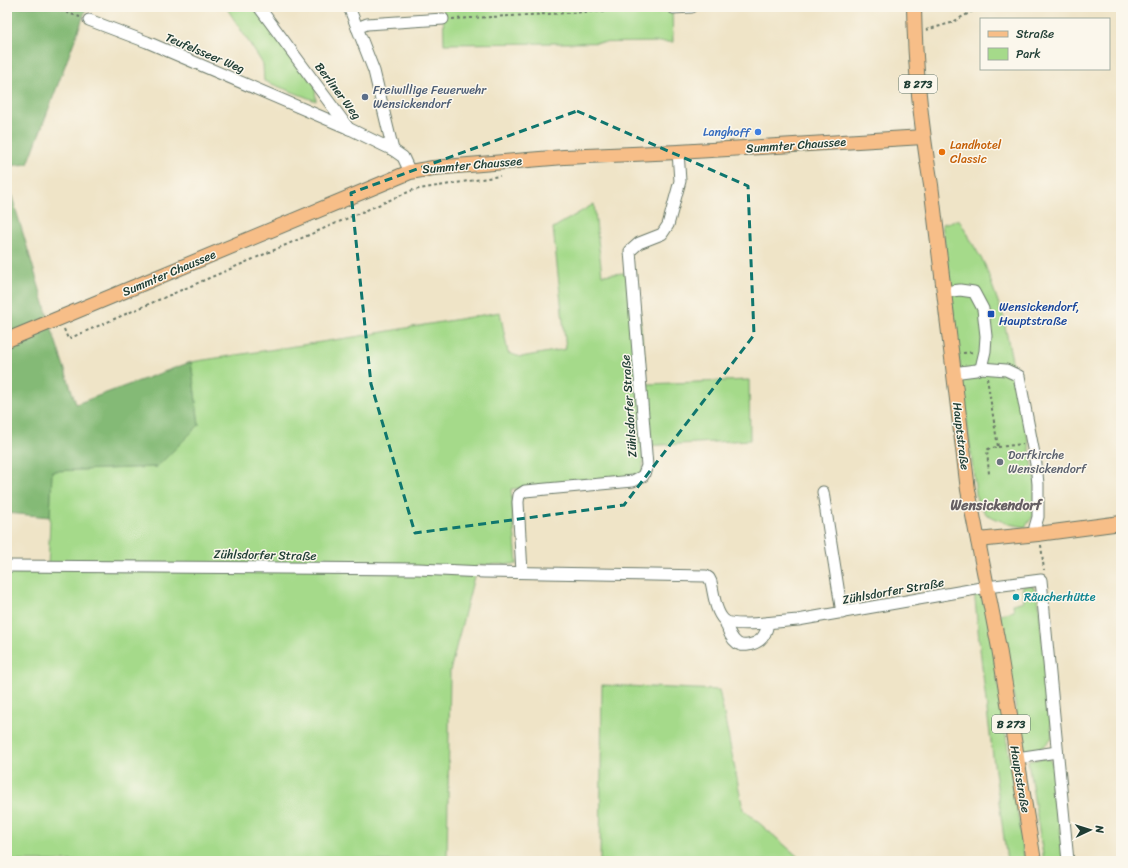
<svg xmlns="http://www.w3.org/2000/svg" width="1128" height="868" viewBox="0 0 1128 868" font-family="Sriracha,sans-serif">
<rect width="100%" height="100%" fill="#fbf7ec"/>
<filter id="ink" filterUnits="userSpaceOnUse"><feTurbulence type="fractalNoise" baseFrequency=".025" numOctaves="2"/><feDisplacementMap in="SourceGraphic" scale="8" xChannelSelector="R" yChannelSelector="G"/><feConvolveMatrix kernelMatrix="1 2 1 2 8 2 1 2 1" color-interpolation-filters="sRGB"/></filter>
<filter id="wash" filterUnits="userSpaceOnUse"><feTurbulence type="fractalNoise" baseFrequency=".012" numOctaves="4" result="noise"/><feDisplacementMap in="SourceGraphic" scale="16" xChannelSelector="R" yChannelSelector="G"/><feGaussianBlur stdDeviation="0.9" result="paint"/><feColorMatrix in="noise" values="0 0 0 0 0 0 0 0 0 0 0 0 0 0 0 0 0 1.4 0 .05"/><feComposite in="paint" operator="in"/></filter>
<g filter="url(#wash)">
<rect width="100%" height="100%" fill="#efe4c7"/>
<!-- green -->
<g fill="#a5da8a" stroke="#628c5f">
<path d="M226,7H253L315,86L316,101L264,81L263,64Z"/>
<path d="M443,7H672L673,42L444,44Z"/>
<path d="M594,204L602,275L635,272L647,384L749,380L750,440L643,446V474L614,480L511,489L517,564L477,565L450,671L447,861H7V566L48,568L52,471L157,467L199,425L191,362L354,337L500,312L508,353L521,357L566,349L553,228Z"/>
<path d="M959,220L985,265L1003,316L1028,439L1036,484L1034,515L1025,527L1009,524L987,515L977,502L942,224Z"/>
<path d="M1032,585L1038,595L1052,737C1043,750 1037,750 1023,752L1000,614L1014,611L1013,604L1024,601L1022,586Z"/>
<path d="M974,590L979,592L987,610L1025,861H1007L988,719L979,640Z"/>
<path d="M602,685L719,690L743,809L803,861H600Z"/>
<path d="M1044,758L1050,760L1055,769L1063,861H1044L1028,761Z"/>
</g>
<!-- forest -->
<g fill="#84ba76" stroke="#527c55">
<path d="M7,7H87L28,164L7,166Z"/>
<path d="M7,180L52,330L76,404L191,362L199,425L157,467L52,471L50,517L7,513Z"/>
</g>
</g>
<g filter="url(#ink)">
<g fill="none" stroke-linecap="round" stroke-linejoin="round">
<defs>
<g id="minor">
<path d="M259,7L349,129"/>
<path d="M349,7L374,71L393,150"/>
<path d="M673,8L692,7"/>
<path d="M89,20L147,42L350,129L393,150L403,157L410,172"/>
<path d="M357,28L367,24L443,19"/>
<path d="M944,292L960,290L974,292L983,309L986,336L985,351L981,368L976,370L953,373"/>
<path d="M981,368L1006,370L1019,376L1036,464L1038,484V517L1035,527V534"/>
<path d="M823,492L842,613"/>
<path d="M7,566L418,569L484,572L706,576L709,578L711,582C714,594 715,611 724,620C732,628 785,621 798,620L987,587L1041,580L1068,861"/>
<path d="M522,572L518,502L519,495L525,491L633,481L643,476L647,466L630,251L639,243L662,234L668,225L680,181L678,152"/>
<path d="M725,621C728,629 730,638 737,643C743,648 755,644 760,640C765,636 767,629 768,623"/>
<path d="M1017,758L1057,752"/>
</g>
<g id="major">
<path d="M914,7C915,67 921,126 931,185L968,490L999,648L1034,861"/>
<path d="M7,340L410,172L433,168L564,157L678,152L923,137"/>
<path d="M978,540L1038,534L1121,523"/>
</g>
</defs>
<!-- minor casing -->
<use href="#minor" stroke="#687767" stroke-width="13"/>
<!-- major casing -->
<use href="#major" stroke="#687767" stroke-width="16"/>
<!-- path -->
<g stroke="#687767" stroke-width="2" stroke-dasharray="3 3" stroke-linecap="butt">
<path d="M49,7L80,17"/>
<path d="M452,19L664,8"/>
<path d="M926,30L951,23L980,7"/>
<path d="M64,329L68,339L413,190L500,176"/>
<path d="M963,353L974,352"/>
<path d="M987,378L998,447L990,448L987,450L989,474"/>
<path d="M998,447L1023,444"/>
<path d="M1041,545L1044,570"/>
</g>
<!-- minor -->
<use href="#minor" stroke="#fff" stroke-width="11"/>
<!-- major -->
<use href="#major" stroke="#f7be88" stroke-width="14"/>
</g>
</g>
<!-- marked area -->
<path fill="none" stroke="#0f766e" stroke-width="3" stroke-dasharray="8 5" stroke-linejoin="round" d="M577,111L748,186L754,335L624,505L415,533L371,384L351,193Z"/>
<!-- markers -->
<circle fill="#5c6f8a" stroke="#fbf7ec" stroke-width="1.5" cx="365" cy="97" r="4"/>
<circle fill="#3f7fe0" stroke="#fbf7ec" stroke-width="1.5" cx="758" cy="132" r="4"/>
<circle fill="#e8710a" stroke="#fbf7ec" stroke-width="1.5" cx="942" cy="152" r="4"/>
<rect fill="#1a4fb4" stroke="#fbf7ec" stroke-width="1.5" x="987" y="310" width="8" height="8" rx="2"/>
<circle fill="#6b7280" stroke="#fbf7ec" stroke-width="1.5" cx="1000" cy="462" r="4"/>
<circle fill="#0f9aa8" stroke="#fbf7ec" stroke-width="1.5" cx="1016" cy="597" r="4"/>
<g text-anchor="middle" stroke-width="3" stroke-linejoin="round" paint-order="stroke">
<!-- shield labels -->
<g fill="#fbf7ec" stroke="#61756b" stroke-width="1">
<rect x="899" y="75" width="38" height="18" rx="3"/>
<rect x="992" y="715" width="38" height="18" rx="3"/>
</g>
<g font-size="11" font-weight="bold" fill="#1f3d34">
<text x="918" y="88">B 273</text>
<text x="1011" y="728">B 273</text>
</g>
<!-- street labels -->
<g font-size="12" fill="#1f3d34" stroke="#fbf7ec">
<text transform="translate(205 53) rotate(23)" y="4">Teufelsseer Weg</text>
<text transform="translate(338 91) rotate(53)" y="4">Berliner Weg</text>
<text transform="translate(796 145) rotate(-4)" y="4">Summter Chaussee</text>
<text transform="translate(472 165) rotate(-5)" y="4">Summter Chaussee</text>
<text transform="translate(169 273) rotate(-23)" y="4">Summter Chaussee</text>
<text transform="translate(629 406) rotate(-94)" y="4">Zühlsdorfer Straße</text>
<text transform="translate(961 436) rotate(83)" y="4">Hauptstraße</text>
<text transform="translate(265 555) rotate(1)" y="4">Zühlsdorfer Straße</text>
<text transform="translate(893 591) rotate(-10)" y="4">Zühlsdorfer Straße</text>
<text transform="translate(1020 779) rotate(80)" y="4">Hauptstraße</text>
</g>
<!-- service labels -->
<g font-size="12" fill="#4e5e75" stroke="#fbf7ec" text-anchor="start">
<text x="373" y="94">Freiwillige Feuerwehr<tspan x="373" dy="14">Wensickendorf</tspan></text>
</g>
<!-- shop labels -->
<g font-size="12" fill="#366cbe" stroke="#fbf7ec" text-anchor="end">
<text x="750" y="136">Langhoff</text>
</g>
<!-- food labels -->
<g font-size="12" fill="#c56008" stroke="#fbf7ec" text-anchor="start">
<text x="950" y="149">Landhotel<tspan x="950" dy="14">Classic</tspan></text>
</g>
<!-- transit labels -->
<g font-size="12" fill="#164399" stroke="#fbf7ec" text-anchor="start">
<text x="999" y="311">Wensickendorf,<tspan x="999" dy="14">Hauptstraße</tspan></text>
</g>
<!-- worship labels -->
<g font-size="12" fill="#5b616d" stroke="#fbf7ec" text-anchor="start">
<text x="1008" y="459">Dorfkirche<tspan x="1008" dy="14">Wensickendorf</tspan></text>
</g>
<!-- culture labels -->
<g font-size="12" fill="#0d838f" stroke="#fbf7ec" text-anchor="start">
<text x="1024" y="601">Räucherhütte</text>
</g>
<!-- quarter labels -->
<g font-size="14" font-weight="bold" fill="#665f63" stroke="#fbf7ec">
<text x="996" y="510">Wensickendorf</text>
</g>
</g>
<!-- margin -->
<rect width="1128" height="868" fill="none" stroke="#fbf7ec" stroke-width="24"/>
<!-- legend -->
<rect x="980" y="18" width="130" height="52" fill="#fbf7ec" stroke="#a3ada2"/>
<rect x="988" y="31" width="20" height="6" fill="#f7be88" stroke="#a3ada2"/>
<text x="1016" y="38" font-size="12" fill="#1f3d34">Straße</text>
<rect x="988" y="48" width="20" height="12" fill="#a5da8a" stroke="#a3ada2"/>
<text x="1016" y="58" font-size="12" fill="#1f3d34">Park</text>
<!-- north arrow -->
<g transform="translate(1090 830) rotate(86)" stroke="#fbf7ec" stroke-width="3" paint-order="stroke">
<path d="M0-3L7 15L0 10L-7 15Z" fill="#1f3d34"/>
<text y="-6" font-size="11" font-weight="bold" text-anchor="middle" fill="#1f3d34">N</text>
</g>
</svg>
